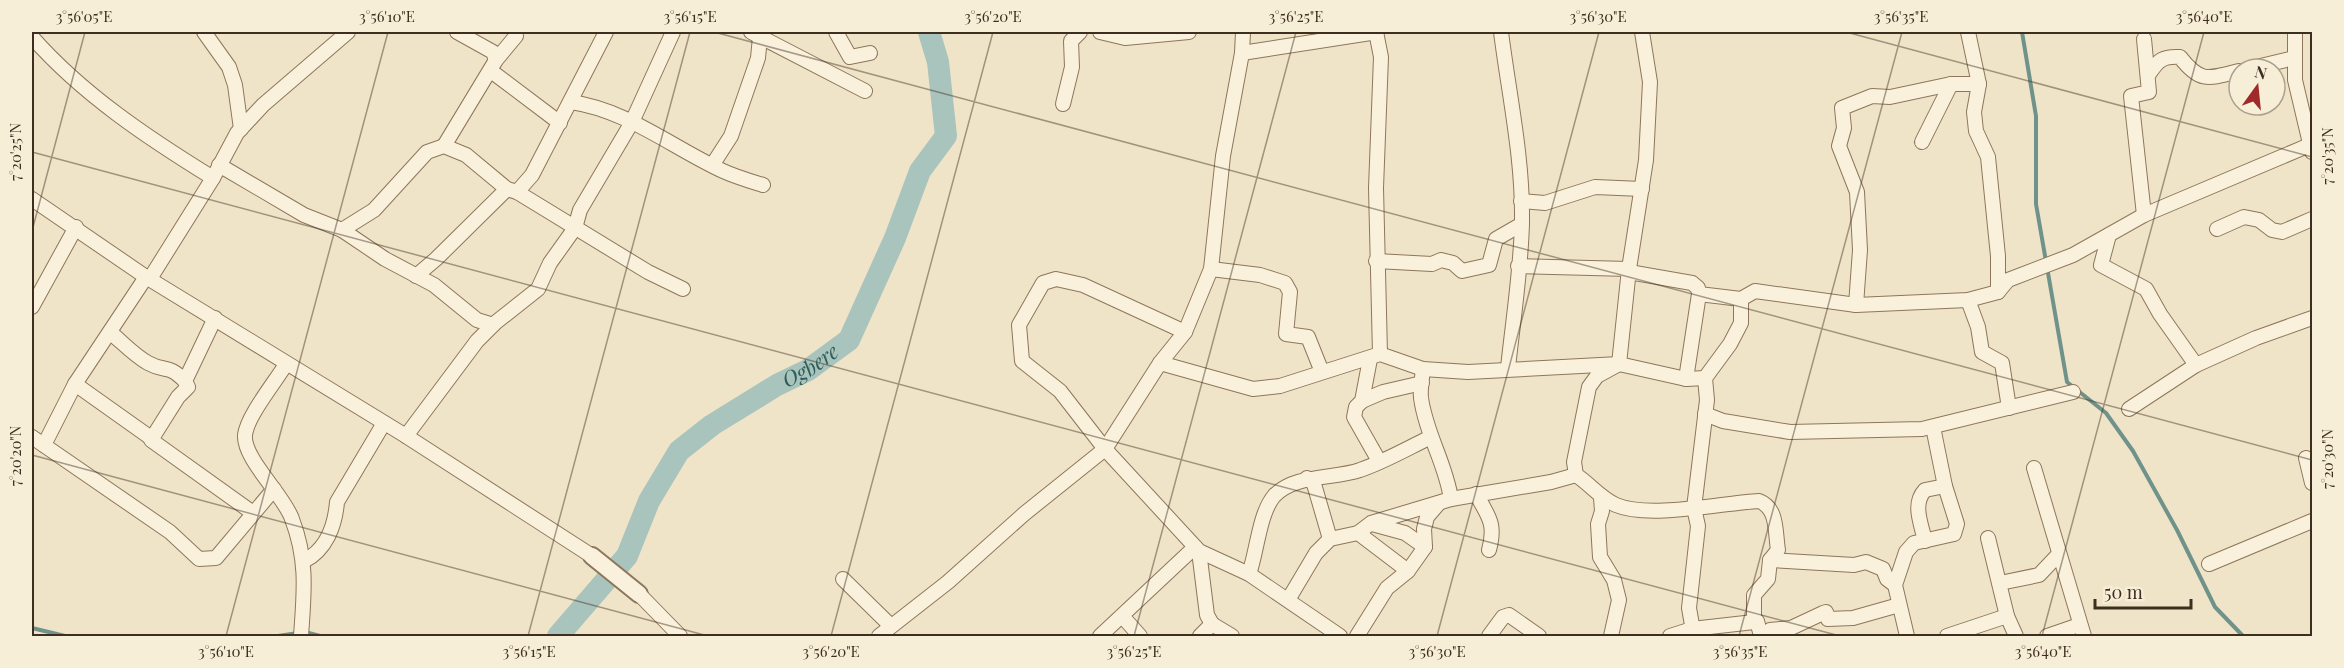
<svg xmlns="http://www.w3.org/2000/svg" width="2344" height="668" viewBox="0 0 2344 668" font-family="'Playfair Display',serif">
<rect width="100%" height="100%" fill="#f0e4c8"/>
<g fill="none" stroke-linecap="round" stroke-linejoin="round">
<!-- stream -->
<g stroke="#6f938a" stroke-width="4">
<path d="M2022,32L2036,116V204L2067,382L2106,413L2133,451L2177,530L2215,607L2243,636"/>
<path d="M32,628L65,636"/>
<path d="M305,632L320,636"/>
<path d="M278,636L298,633"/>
</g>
<!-- river -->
<path stroke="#a9c4bc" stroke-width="22" id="s1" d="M558,636L627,556L649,501L679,451L712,425L777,385L808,370L849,340L895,238L920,171L946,136L938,62L929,32"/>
<defs>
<g id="minor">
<path d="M204,32L229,67L235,85L241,129"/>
<path d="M457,32L493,52L496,60"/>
<path d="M751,32L865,91"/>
<path d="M836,32L850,57L870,53"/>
<path d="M1100,32L1125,38L1189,32"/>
<path d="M1376,32L1381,57L1376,188L1380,354"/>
<path d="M1501,32C1509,95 1523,158 1522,222C1521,271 1513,320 1508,368"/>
<path d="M1642,32L1650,82L1646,160L1629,269L1619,364L1597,376L1589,387L1574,462L1576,475C1590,484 1600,498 1616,505C1649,519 1722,503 1759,501C1778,508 1775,532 1778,550L1770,560L1768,579L1754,595V622L1757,621L1761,636"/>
<path d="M1968,32L1979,84L1974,112L1976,131L1988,157L1998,256V292"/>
<path d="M2295,32V80L2312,152"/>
<path d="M32,37C82,94 148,138 213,178"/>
<path d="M1242,53L1377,32"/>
<path d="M2248,69L2294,58"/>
<path d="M491,71L560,123"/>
<path d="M2149,74C2158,60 2163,56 2180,57C2200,83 2208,79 2239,71"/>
<path d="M571,102C627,110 673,148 723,171C736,177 750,181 763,185"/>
<path d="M1063,104L1072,67L1071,41L1080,32"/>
<path d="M1922,142L1951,84"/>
<path d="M444,146L496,60L516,36"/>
<path d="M713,164L731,136L758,58L760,37"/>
<path d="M219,165L304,215L342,230L385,259L434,285L477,320L493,325"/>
<path d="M517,192L532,175L606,32"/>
<path d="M32,199L146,277L406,436L592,556"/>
<path d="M1521,201L1545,203L1595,187L1642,189"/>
<path d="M2144,215L2131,96L2149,92L2144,39"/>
<path d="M2217,229L2244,217L2259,220L2272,230L2282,232L2312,219"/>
<path d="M342,230L374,210L427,152L444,146L466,155L507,189L517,192L648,272L683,289"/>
<path d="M2109,235L2101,265L2146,289L2160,314L2196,365"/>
<path d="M1376,261L1432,264L1441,260L1453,263L1462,271L1489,265L1496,239L1522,224"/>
<path d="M1518,266L1629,269"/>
<path d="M1211,269L1260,275L1285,283L1290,292L1286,334L1308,337L1322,372"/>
<path d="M1629,272L1692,283L1698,288L1699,294L1741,299L1755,291L1856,305L1968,300L1998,292L2008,280L2073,255L2144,215L2312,144"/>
<path d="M416,276L436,259L507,189"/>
<path d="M151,277L213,178L237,133L263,105L348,32"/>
<path d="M1968,300L1978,327L1982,352L2002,363L2009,408"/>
<path d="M1856,305L1860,250L1857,192L1839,146L1844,128L1842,108L1872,96L1890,97L1951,84H1979"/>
<path d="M32,307L76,227"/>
<path d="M215,318L185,381L188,387L178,397L151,440L253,513"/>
<path d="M1185,332L1083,285L1056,279L1043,283L1019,325L1022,361L1060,391L1105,449L1199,551L1249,574L1340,636"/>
<path d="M111,333C123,343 135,356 148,363C166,373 167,363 185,381"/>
<path d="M1370,359L1362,401L1356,407L1354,417L1379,461"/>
<path d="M1160,363L1253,389L1280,386L1380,354L1423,369L1468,372L1619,364L1686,379L1705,378"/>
<path d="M286,364C276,381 247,416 245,435C243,459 284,495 292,519C308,561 304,593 301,636"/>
<path d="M1423,369C1422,379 1420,389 1421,398C1426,434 1446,464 1451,499"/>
<path d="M1686,379L1699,294"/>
<path d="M75,384L151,438"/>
<path d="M1362,401L1383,392L1422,383"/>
<path d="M2129,409L2196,365L2256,338L2312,318"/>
<path d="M1705,414L1723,421L1790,432L1922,429L2073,392"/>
<path d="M406,436L477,341L495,323L538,289L550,263L575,228L580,210L632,122L673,32"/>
<path d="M32,437L170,532L199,559L216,558L274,489"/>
<path d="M44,445L75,384L146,277"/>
<path d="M2306,458L2312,483"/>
<path d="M2034,468L2084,636"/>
<path d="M1307,478L1314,484L1330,539"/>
<path d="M1476,494C1489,517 1496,524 1489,550"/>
<path d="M1601,498L1602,511L1598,524L1600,557L1614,580L1619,600L1611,636"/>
<path d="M1372,524L1405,533L1425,547"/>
<path d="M1358,533L1408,571"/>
<path d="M1988,538L2007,616L2016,636"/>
<path d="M1925,541C1921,523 1912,504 1925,490L1945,486"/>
<path d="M1199,551L1207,615L1212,624L1232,636"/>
<path d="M1770,560L1854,565L1866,562L1883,569L1887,579L1895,585"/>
<path d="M304,561C326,550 335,526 337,502L384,423"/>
<path d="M2209,564L2312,521"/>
<path d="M1249,574C1257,552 1259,514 1274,496C1294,474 1335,479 1360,470C1384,462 1408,448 1431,437"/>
<path d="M843,579L891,626"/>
<path d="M2000,583L2039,575L2058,555"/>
<path d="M639,594L680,636"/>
<path d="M1288,600L1316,553L1330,539L1358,533L1371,523L1451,499L1551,482L1576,475"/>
<path d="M1123,617L1140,636"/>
<path d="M1770,630L1791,628L1823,613L1826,612L1828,619L1853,618L1899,605"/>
<path d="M879,636L948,582L1024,514L1105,449L1160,363L1185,332L1211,269L1223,156L1242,53L1243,32"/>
<path d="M1100,636L1195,547"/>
<path d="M1200,636L1212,624"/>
<path d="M1357,636L1387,588L1408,571L1425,547L1424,529L1427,517L1439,503"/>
<path d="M1489,636L1503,617L1509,615L1539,636"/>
<path d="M1670,636L1692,629L1754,622"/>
<path d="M1694,636L1689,608L1698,526L1694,508L1707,400L1705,378L1730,344L1741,323V299"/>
<path d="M1907,636L1895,585L1906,552L1914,543L1954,534L1957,524L1945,486L1933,427"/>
<path d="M1947,636L2007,616"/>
<path d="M2047,636L2079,625"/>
</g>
<path id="tertiary" d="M592,556L639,594"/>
</defs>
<!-- minor casing -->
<use href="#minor" stroke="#8d765c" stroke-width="16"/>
<!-- tertiary casing -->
<use href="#tertiary" stroke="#8d765c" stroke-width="20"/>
<!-- minor -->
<use href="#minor" stroke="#faf1dc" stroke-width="14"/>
<!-- tertiary -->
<use href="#tertiary" stroke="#faf1dc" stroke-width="16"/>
</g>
<!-- ticks -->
<path fill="none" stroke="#3d2e20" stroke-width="1.5" stroke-opacity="0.45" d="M714,32L2312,460M1846,32L2312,157M32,152L1840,636M32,231L85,32M32,455L708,636M226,636L388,32M528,636L690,32M831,636L993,32M1134,636L1296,32M1437,636L1599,32M1739,636L1902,32M2042,636L2204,32"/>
<g text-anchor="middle" stroke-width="5" stroke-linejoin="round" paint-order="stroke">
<!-- water labels -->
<g font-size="21" font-style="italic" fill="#2f5d5a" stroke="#f7eed8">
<text dy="7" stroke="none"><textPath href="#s1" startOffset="380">Ogbere</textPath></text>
</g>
</g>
<!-- border -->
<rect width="2344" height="668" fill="none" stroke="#f7eed8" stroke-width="66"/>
<!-- north arrow -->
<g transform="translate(2257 87) rotate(15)"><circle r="28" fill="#f7eed8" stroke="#ada18e" stroke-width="1.5"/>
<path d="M0-4.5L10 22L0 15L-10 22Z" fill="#9e2a2b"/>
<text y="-9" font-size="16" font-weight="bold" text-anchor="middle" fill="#3d2e20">N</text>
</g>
<!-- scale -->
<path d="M2095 599v9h96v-9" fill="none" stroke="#3d2e20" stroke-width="3"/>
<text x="2104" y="599" font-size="18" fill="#3d2e20" stroke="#f7eed8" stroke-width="4.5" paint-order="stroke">50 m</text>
<rect x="33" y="33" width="2278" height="602" fill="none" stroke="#3d2e20" stroke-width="2"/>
<g font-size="15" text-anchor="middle" fill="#3d2e20">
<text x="84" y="22">3°56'05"E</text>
<text x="387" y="22">3°56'10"E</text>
<text x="690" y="22">3°56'15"E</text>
<text x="993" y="22">3°56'20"E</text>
<text x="1296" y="22">3°56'25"E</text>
<text x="1598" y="22">3°56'30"E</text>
<text x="1901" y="22">3°56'35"E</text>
<text x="2204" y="22">3°56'40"E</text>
<text transform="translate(16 152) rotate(-90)" y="5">7°20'25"N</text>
<text transform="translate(2328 156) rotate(-90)" y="5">7°20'35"N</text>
<text transform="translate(16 456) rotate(-90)" y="5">7°20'20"N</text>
<text transform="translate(2328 459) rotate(-90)" y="5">7°20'30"N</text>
<text x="226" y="657">3°56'10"E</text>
<text x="529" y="657">3°56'15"E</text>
<text x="831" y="657">3°56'20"E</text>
<text x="1134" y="657">3°56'25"E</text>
<text x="1437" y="657">3°56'30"E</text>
<text x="1740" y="657">3°56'35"E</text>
<text x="2043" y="657">3°56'40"E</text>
</g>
</svg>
